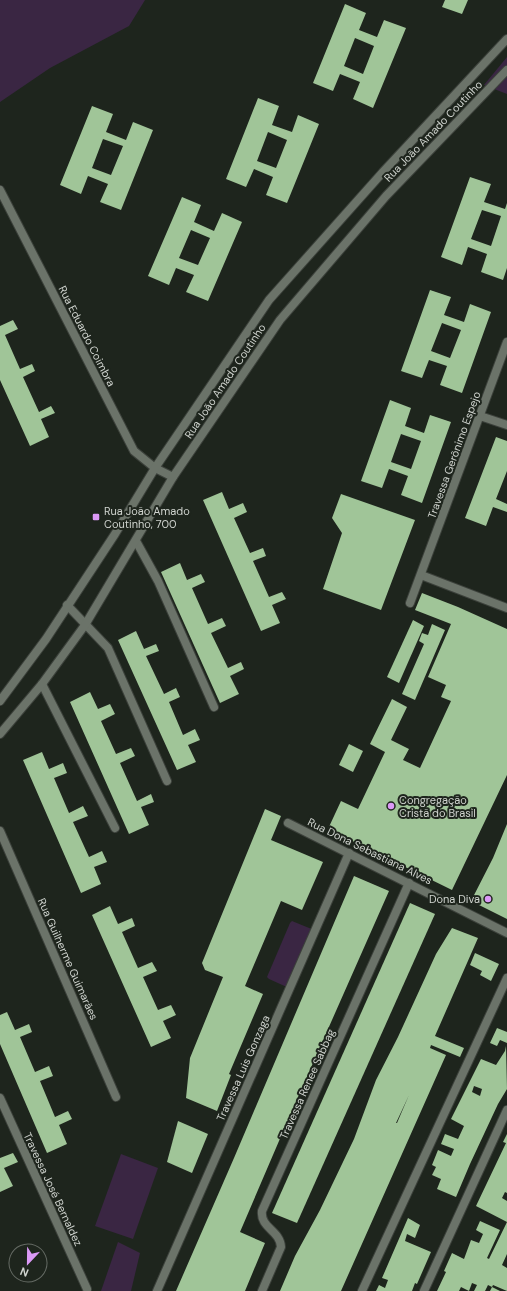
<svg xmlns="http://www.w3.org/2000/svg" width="507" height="1291" viewBox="0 0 507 1291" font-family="'DM Sans',sans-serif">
<rect width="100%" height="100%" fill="#1e251d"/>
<!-- green -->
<g fill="#3a2643">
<path d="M0,0H145L129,26L50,68L0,102Z"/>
<path d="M507,57V94L484,85Z"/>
<path d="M292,921L314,930L289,988L269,979L267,977L290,923Z"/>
<path d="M121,1154L158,1168L133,1239L95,1226Z"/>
<path d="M118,1242L140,1253L131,1291H101Z"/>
</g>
<!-- building -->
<g fill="#a0c598" fill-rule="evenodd">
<path d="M445,0H468L462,14L442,7Z"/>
<path d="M345,4L366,13L359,30L377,37L384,20L406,28L373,108L353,99L360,82L340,74L333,91L313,83ZM355,38L374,46L363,74L344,66Z"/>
<path d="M258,98L279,106L272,125L292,132L298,115L319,124L287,203L266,195L273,177L254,169L246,187L226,179ZM268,132L287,140L276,168L257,161Z"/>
<path d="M92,106L113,114L106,132L126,140L133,122L153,130L121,210L100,202L108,184L88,176L81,194L60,185ZM103,139L123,146L111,175L92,168Z"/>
<path d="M470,177L491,184L484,202L505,209L507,203V268L503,280L481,272L487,254L468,247L462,265L441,257ZM482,210L501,216L491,246L471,239Z"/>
<path d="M182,197L201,205L194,222L214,231L222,213L242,222L208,301L186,292L194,275L176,268L169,285L148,276ZM191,230L210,238L198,265L179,258Z"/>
<path d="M430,290L451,297L444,315L464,322L470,304L491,312L462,393L440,385L447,366L429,360L422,378L401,371ZM442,323L461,330L450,358L431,351Z"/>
<path d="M13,320L18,329L5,335L20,369L32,364L35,371L23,377L39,412L51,406L55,413L41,419L49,437L30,446L0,380V326Z"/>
<path d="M390,400L411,408L405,426L424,433L430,415L451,422L422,503L401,495L408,476L389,469L382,488L361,481ZM401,434L421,441L411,469L391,462Z"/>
<path d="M496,437L507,441V471L496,499L507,504V512L493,507L486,526L465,518Z"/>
<path d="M222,492L229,509L243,503L247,512L234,518L250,553L263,548L266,556L253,561L269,597L282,592L286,599L272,605L280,623L261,631L203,500Z"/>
<path d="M341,494L415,520L381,610L323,589L342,533L332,518Z"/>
<path d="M180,563L187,580L201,574L205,582L192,588L208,624L222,618L226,626L211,633L228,668L241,662L244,669L230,676L239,694L220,703L161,572Z"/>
<path d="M422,593L458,607L507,629V775L452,890L328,829L341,801L358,809L385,752L370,744L392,699L407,707L391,740L409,749L403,760L420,768L451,701L441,697L446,685L428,677L451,624L415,610Z"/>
<path d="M413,620L424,626L399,683L387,677Z"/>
<path d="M432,624L445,630L415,700L402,694L424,644L419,641L422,633L428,635Z"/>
<path d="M136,631L144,649L156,644L159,651L146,656L164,694L176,688L180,697L169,702L183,735L195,729L200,740L188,745L196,762L177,770L118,640Z"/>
<path d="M90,692L98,709L110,704L115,714L101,721L116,754L131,748L135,756L120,763L137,801L151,794L154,802L141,807L149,825L129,834L70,702Z"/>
<path d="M349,744L363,751L353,772L339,765Z"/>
<path d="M42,752L49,769L63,763L67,773L54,778L69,813L83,806L88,816L73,822L89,857L102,851L107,862L94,867L101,884L81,893L23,760Z"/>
<path d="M265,809L281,816L271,840L323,862L302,910L281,901L245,986L263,994L229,1074L231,1075L217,1111L186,1098L190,1058L223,977L205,970L202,963Z"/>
<path d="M507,824V919L471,901L493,858Z"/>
<path d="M354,876L389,891L294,1106L240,1232L265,1243L245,1291H176L234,1158Z"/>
<path d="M410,903L435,914L297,1223L272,1213Z"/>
<path d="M110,906L118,924L132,918L135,926L122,932L138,968L152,962L157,971L143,977L158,1010L171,1005L176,1015L163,1021L171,1038L151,1047L92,915Z"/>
<path d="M452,928L478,938L435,1036L464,1048L460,1057L431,1045L430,1048L446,1055L341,1291H280L295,1256L320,1210L354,1139L376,1080L398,1037L436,954ZM409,1095L397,1123H396L403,1108Z"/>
<path d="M475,953L499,964L491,981L480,975L482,971L470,965Z"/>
<path d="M7,1012L15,1030L29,1024L32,1032L20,1037L35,1072L49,1066L53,1076L40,1081L55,1117L68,1111L72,1119L59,1125L67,1144L47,1153L0,1044V1015Z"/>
<path d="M497,1028L507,1032V1043L500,1040L497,1046L490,1043Z"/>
<path d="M506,1046L507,1089L498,1104L470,1164L456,1197L437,1189L441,1179L432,1175L436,1167L432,1165L438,1150L451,1156L454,1149L441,1144L445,1134L458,1139L464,1126L451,1119L481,1059L496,1065L505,1051ZM474,1086L482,1089L480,1096L472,1092Z"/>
<path d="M178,1121L208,1134L192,1173L167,1162Z"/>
<path d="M507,1134V1193L505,1192L502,1198L507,1201V1254L502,1265L507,1268V1291L493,1285L492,1287L500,1291H490L492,1287L488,1285L485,1291H474L477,1285L472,1283L469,1291L461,1287L459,1291H437L446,1272L444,1271L452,1253L464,1259L471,1240L479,1243L483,1234L476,1230L480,1221L500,1230L487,1258L489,1259L507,1222L476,1206L506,1143L503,1142Z"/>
<path d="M13,1153L18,1162L4,1168L13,1186L0,1192V1158Z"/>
<path d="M408,1218L420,1225L415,1238L407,1234L405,1241L431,1252L417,1284L415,1283L412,1291H376L379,1285L385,1288L388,1280L382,1278Z"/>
</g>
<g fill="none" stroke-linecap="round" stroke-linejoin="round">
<defs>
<path id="service" d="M421,575L507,608"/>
<g id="minor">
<path d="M0,190L134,451L155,468L173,477"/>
<path d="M480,416L507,425"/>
<path d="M136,541L158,581L214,707"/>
<path d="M410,603L507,342"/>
<path d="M67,605L108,648L167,781"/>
<path d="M42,684L115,828"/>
<path d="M288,823L507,933"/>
<path d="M0,831L116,1097"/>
<path d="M0,1098L87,1289"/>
<path d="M157,1291L349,853"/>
<path d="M262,1291L281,1247C280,1230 260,1228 262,1211L409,883"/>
<path d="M362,1291L507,978"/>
<path d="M424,1291L507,1110"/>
</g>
<g id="tertiary">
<path d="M0,701L46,639L115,534L155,468L269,300L383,172L507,39"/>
<path d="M0,734L42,684L85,625L173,477L280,320L386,196L507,70"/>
</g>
</defs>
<!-- service casing -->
<use href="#service" stroke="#3c413b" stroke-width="10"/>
<!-- minor casing -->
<use href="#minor" stroke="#3c413b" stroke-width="10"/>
<!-- tertiary casing -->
<use href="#tertiary" stroke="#3c413b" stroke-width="10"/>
<!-- service -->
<use href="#service" stroke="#6b7369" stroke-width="8"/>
<!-- minor -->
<use href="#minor" stroke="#6b7369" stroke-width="8"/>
<!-- tertiary -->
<use href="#tertiary" stroke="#6b7369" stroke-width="8"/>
</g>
<!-- markers -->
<g fill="#db99f6" stroke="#1e251d" stroke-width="1.5">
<rect x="92" y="513" width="8" height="8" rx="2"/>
<circle cx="391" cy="806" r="4"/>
<circle cx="488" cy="899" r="4"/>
</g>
<g text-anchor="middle" stroke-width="4" stroke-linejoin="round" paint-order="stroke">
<!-- street labels -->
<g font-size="11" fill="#cfd3ce" stroke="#1e251d">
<text transform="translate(433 131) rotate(-46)" y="4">Rua João Amado Coutinho</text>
<text transform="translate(87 336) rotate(63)" y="4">Rua Eduardo Coimbra</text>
<text transform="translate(225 381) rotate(-56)" y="4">Rua João Amado Coutinho</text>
<text transform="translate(454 455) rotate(-70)" y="4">Travessa Gerônimo Espejo</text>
<text transform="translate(370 851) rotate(26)" y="4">Rua Dona Sebastiana Alves</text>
<text transform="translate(68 959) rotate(66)" y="4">Rua Guilherme Guimarães</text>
<text transform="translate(243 1068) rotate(-66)" y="4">Travessa Luis Gonzaga</text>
<text transform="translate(307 1084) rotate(-66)" y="4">Travessa Renee Sabbag</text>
<text transform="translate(53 1189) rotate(65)" y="4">Travessa José Bernaldez</text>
</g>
<!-- poi labels -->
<g font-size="11" fill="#cfd3ce" stroke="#1e251d" text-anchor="start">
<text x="104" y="515">Rua João Amado<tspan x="104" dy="13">Coutinho, 700</tspan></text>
<text x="399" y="804">Congregação<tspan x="399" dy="13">Cristã do Brasil</tspan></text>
<text x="480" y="903" text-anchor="end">Dona Diva</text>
</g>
</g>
<!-- north arrow -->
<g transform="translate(28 1263) rotate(202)"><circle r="19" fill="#1e251d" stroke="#656b64"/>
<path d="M0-3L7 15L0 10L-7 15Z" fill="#db99f6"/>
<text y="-6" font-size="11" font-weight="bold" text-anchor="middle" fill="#cfd3ce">N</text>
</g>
</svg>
